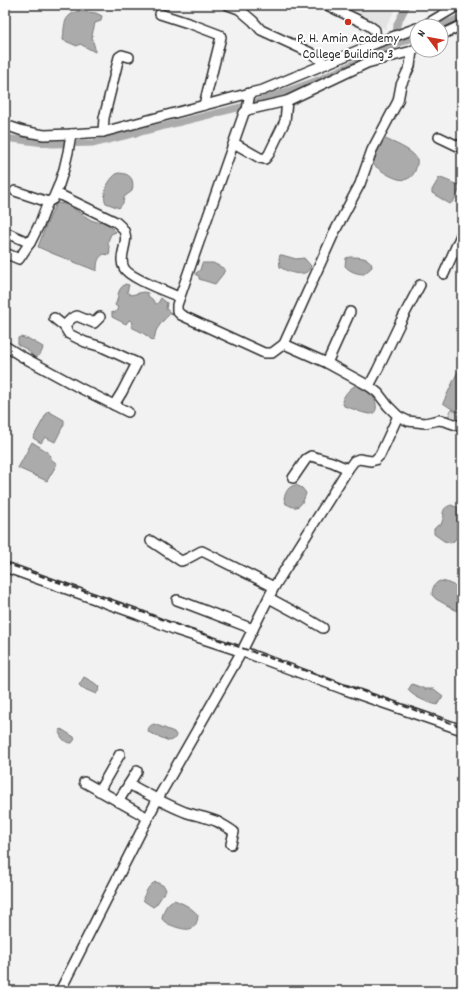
<svg xmlns="http://www.w3.org/2000/svg" width="467" height="996" viewBox="0 0 467 996" font-family="Dekko,sans-serif">
<rect width="100%" height="100%" fill="#f2f2f2"/>
<filter id="ink" filterUnits="userSpaceOnUse"><feTurbulence type="fractalNoise" baseFrequency=".025" numOctaves="2"/><feDisplacementMap in="SourceGraphic" scale="8" xChannelSelector="R" yChannelSelector="G"/><feConvolveMatrix kernelMatrix="1 2 1 2 8 2 1 2 1" color-interpolation-filters="sRGB"/></filter>
<g filter="url(#ink)">
<!-- built -->
<path fill="#e3e3e3" d="M337,5H397L385,29Z"/>
<!-- green -->
<path fill="#d5d5d5" stroke="#808080" d="M451,410L462,414V426L447,420Z"/>
<!-- water -->
<g fill="#ababab" stroke="#787878">
<path d="M78,11L96,13L102,16L101,21L95,23C94,28 92,33 92,38C93,44 95,44 95,52L80,44L77,46L63,40C65,25 62,17 78,11Z"/>
<path d="M383,138C392,142 413,150 417,159C418,163 416,168 415,171C406,191 382,171 371,163Z"/>
<path d="M118,173C130,173 135,179 132,191L124,197L123,203L119,208L106,203C101,194 109,178 118,173Z"/>
<path d="M439,178H441L458,185L460,188C458,193 455,201 450,204L432,193V190Z"/>
<path d="M56,203L66,204L70,206L74,209L91,220L97,222L102,221L108,224L116,232L111,234C110,237 108,240 108,243C109,248 111,250 109,255L104,254C97,258 97,264 97,271L54,254L38,247L45,228Z"/>
<path d="M280,255H282L296,259L304,258L311,266C307,279 289,273 280,267L279,258Z"/>
<path d="M350,257C358,257 372,257 372,267L364,274C357,274 349,271 345,266L346,258Z"/>
<path d="M202,263H213L225,269L223,274L215,284L199,279V276L196,275V273L200,270Z"/>
<path d="M125,284L129,285L127,292L131,295L143,292L148,293V296L152,299L156,304L158,303L161,298L167,303L166,309L171,313C166,317 159,325 156,331C155,334 155,338 153,341C147,335 140,331 131,327L133,322L129,320L126,324L112,317V312L115,313L118,308L115,305C120,297 115,292 125,284Z"/>
<path d="M20,337L29,339L43,347C42,353 40,355 35,359L32,357C31,350 24,348 18,345V338Z"/>
<path d="M462,368V413L452,409L443,403L459,369Z"/>
<path d="M356,385C374,385 384,415 369,414C361,413 352,408 344,406L342,401C345,394 349,389 356,385Z"/>
<path d="M48,411L64,420V424L55,442L45,437L41,443L33,438Z"/>
<path d="M32,442L48,452L51,459L57,464L47,481L18,468Z"/>
<path d="M296,485L302,488L306,493C305,497 302,506 296,507C293,508 289,505 286,504L284,498C286,492 288,486 296,485Z"/>
<path d="M451,505L459,508C465,518 457,522 460,533L454,541L450,543L444,541L434,534V529L438,525H441L444,516L443,513C444,508 446,507 451,505Z"/>
<path d="M440,581L446,582L462,589V610L459,612L436,599L432,595C432,589 434,583 440,581Z"/>
<path d="M84,677L93,682L100,687L99,690L96,694L82,688L79,685Z"/>
<path d="M412,684L425,689H434L443,696L437,705C427,702 415,698 408,690Z"/>
<path d="M154,724L174,732L176,735V738L169,741L148,732C148,728 150,725 154,724Z"/>
<path d="M61,729L74,737L75,739L72,743C65,743 61,738 59,732Z"/>
<path d="M156,882L164,886L166,890L156,905L153,907L144,901L143,898C146,892 149,884 156,882Z"/>
<path d="M174,900C183,903 192,908 198,915C197,931 188,931 176,927C171,925 166,924 162,919C163,911 166,903 174,900Z"/>
</g>
<g fill="none" stroke-linecap="round" stroke-linejoin="round">
<!-- canal -->
<g stroke="#ababab" stroke-width="7">
<path d="M441,26L462,17"/>
<path d="M396,38L397,24L407,5"/>
<path d="M5,138L52,144L96,143L249,105L318,80L395,45L417,36"/>
</g>
<defs>
<g id="minor">
<path d="M228,5L239,9L253,21L261,30L311,53L326,64"/>
<path d="M327,5L368,25L375,30L376,43"/>
<path d="M160,14L191,24L220,35L221,37L204,105"/>
<path d="M423,26L427,24L459,5"/>
<path d="M441,35L462,25"/>
<path d="M250,93L247,110L244,113L177,305V311L181,315L264,353H272L284,344L335,231L360,184L372,150L398,101L401,85L410,66L412,51"/>
<path d="M247,110L287,101L367,63L412,51L415,49"/>
<path d="M5,125L23,131L44,135L71,134L103,132L250,93L263,90L376,43L417,28"/>
<path d="M103,132L104,118L119,57L122,55L129,57"/>
<path d="M439,137L462,148"/>
<path d="M234,143L260,158L265,159L269,154L285,121L287,101"/>
<path d="M15,191L48,202L53,199C63,178 68,157 71,134"/>
<path d="M56,193L116,222C118,224 121,226 123,229C131,241 117,256 124,268C129,278 168,292 179,297"/>
<path d="M5,232L30,243"/>
<path d="M5,253L19,259L31,241L40,223L48,202"/>
<path d="M444,274L462,233"/>
<path d="M54,318L64,326L69,334L85,342L102,347L137,363L122,392L114,405"/>
<path d="M64,326L72,318L77,316L94,323L100,317"/>
<path d="M284,344L327,363L369,386L378,393L388,406L398,416L408,421L425,423L439,420L445,421L462,427"/>
<path d="M5,346L21,356L45,369L80,388L128,412"/>
<path d="M327,363L350,312"/>
<path d="M369,386L377,371L401,321L420,285"/>
<path d="M293,478L306,459L311,456L332,462L348,469"/>
<path d="M151,541L181,561C186,560 197,553 202,551L274,587"/>
<path d="M5,567L137,614L176,630L252,655L343,689L462,730"/>
<path d="M269,598L306,618L323,628"/>
<path d="M177,600L188,604L253,629"/>
<path d="M84,782L148,818"/>
<path d="M129,784C147,794 165,804 185,812C196,816 207,817 218,822C223,825 229,828 234,832L231,844"/>
<path d="M99,791L120,754"/>
<path d="M118,802L137,771"/>
<path d="M60,991L157,800L242,651L274,587L348,469L354,461L359,459L371,461L375,460L380,455L398,416"/>
</g>
</defs>
<!-- minor casing -->
<use href="#minor" stroke="#2b2b2b" stroke-width="12"/>
<!-- minor -->
<use href="#minor" stroke="#fff" stroke-width="9"/>
<!-- rail -->
<path stroke="#2b2b2b" stroke-width="2" stroke-dasharray="6 3" stroke-linecap="butt" d="M5,563L462,727"/>
</g>
</g>
<!-- markers -->
<circle fill="#c8321e" stroke="#fff" stroke-width="1.5" cx="348" cy="22" r="4"/>
<g text-anchor="middle" stroke-width="4" stroke-linejoin="round" paint-order="stroke">
<!-- poi labels -->
<g font-size="14" fill="#2b2b2b" stroke="#fff">
<text x="348" y="42">P. H. Amin Academy<tspan x="348" dy="16">College Building 3</tspan></text>
</g>
</g>
<!-- margin -->
<rect width="467" height="996" fill="none" stroke="#fff" stroke-width="20"/>
<rect x="10" y="10" width="447" height="976" fill="none" stroke="#2b2b2b" stroke-width="1.5" filter="url(#ink)"/>
<!-- north arrow -->
<g transform="translate(429 38) rotate(302)"><circle r="19" fill="#ffffff" stroke="#aaaaaa"/>
<path d="M0-3L7 15L0 10L-7 15Z" fill="#c8321e"/>
<text y="-6" font-size="11" font-weight="bold" text-anchor="middle" fill="#2b2b2b">N</text>
</g>
</svg>
